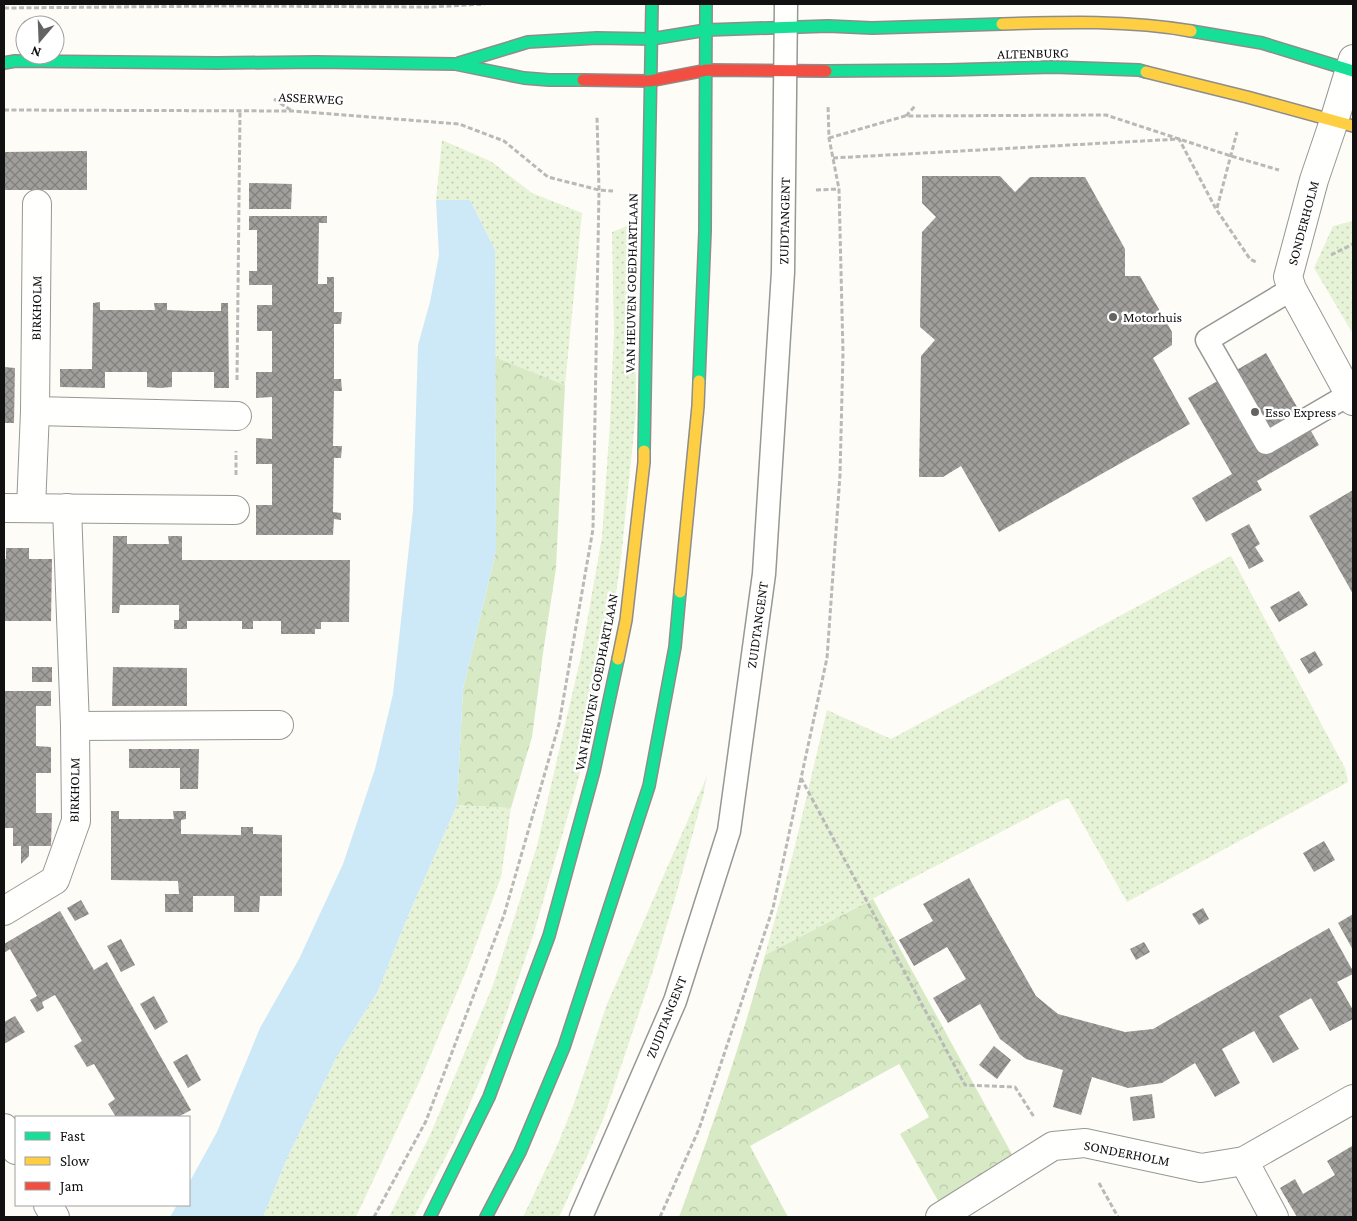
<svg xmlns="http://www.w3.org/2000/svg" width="1357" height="1221" viewBox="0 0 1357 1221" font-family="'Crimson Pro',serif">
<defs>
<pattern id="grass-dots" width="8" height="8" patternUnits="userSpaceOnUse" patternTransform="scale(1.25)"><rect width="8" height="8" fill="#e7f3d7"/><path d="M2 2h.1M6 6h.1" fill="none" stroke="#c5cfb8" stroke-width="1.8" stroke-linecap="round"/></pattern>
<pattern id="forest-crowns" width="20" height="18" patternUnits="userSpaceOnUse" patternTransform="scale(1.25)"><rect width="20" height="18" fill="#d8eac5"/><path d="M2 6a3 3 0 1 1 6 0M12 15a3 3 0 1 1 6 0" fill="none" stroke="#b8c8a8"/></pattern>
<pattern id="building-cross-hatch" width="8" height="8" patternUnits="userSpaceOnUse" patternTransform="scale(1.25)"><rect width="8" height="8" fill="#a19f9c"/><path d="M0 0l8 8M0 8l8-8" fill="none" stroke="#82807e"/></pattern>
</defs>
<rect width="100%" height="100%" fill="#fdfcf7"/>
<!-- grass -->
<g fill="url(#grass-dots)">
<path d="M442,140L492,162L532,193L582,213L565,385L495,357V250L470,200H436Z"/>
<path d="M1353,221V334L1314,268L1333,226Z"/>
<path d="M635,223L636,412L621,558L607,659L577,784L533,936L498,1038L454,1141L414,1217H389L431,1133L493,985L537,846L581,656L602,537L610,423L614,332L612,232Z"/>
<path d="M1231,556L1345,768L1348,782L1127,902L1068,798L1058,802L765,955L794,850L827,710L891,739Z"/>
<path d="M707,776L703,796L676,895L651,977L604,1117L586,1159L559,1217H523L557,1146L573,1106L607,1004L639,932Z"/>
<path d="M457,805L511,808L501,877L466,971L421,1078L356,1217H263L287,1158L336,1058L378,991L407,918Z"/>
</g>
<!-- forest -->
<g fill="url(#forest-crowns)">
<path d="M495,357L565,385L556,568L543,653L532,737L511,808L457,805L463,689L496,551Z"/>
<path d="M873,899L1020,1169L945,1213L900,1134L929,1117L899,1064L750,1146L788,1217H679C711,1131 741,1044 765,955Z"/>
</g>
<!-- water -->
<path fill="#cde8f7" d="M436,200H470L495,250L496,551L463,689L457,805L407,918L378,991L336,1058L287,1158L263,1217H170L177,1205H189V1183L217,1132L260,1028L299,959L343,864L375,769L393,694L413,510L418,345L430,302L439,255Z"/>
<!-- building -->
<g fill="url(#building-cross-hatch)">
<path d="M87,151V190H4V152Z"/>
<path d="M922,176H1000L1015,192L1030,177H1085L1125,249V276H1140L1172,332V345L1153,358L1190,424L999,532L961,466L943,477H919L921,356L935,340L920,327L922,232L936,217L922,203Z"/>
<path d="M249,183L292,184L291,209H249Z"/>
<path d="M249,216H327V223H319L318,284H327V277H334V312H342L341,324H334V379H341L342,391H334L333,446H342L341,458H334L333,512L341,513V520L334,519L333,535H256V505H272V464H256V438L272,439V397L256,398V372H272V331H257V305H272V285H249V271H257V230H249Z"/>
<path d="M100,302V310H155L154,303H167V310L194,311H221V303H228L229,388H214V372H172V387L160,388L147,387V372H105V388L60,387V369H92L93,303Z"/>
<path d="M1266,353L1319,445L1257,481L1262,490L1206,522L1192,498L1232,474L1188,398Z"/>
<path d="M4,367L15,368L14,423H4Z"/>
<path d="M1353,490V594L1309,516Z"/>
<path d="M1249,524L1260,544L1255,547L1264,561L1249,569L1231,534Z"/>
<path d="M113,536H127V544H169L168,536H182V560H350L349,622H321V629H315V634H281V621H253V629H242V621H187V629H174V620H179V605H120L119,613H112Z"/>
<path d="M6,548H29V559H52L51,621H4V559H6Z"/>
<path d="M1299,591L1308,605L1279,622L1270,607Z"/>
<path d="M1315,651L1323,665L1309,674L1300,659Z"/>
<rect x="32" y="667" width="20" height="15"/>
<path d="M113,667L187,668V706H112Z"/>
<path d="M4,691H51V706H36V746L51,747V773H36V813H52L51,846H29V856L21,864V846H13V828H4Z"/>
<path d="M129,749H199L198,789H180V768H129Z"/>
<path d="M111,811H119V819H174L173,811H186V819L181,820V834L241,835V827H253V834L282,835V896H260L259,912H234V896H193V912H165V894H179L178,881L111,880Z"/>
<path d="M1324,841L1335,860L1314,872L1303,853Z"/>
<path d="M969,878L1036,996L1058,1014L1125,1032L1153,1029L1329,928L1353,971V974L1337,982L1353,1010V1019L1330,1031L1311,998L1279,1016L1299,1049L1273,1063L1254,1031L1222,1049L1240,1083L1215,1097L1195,1063L1162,1083L1128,1088L1092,1077L1081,1115L1053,1107L1063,1070L1026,1059L1000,1039L980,1004L948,1023L933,998L966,979L956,962L947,947L914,966L899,940L933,921L923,904Z"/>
<path d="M81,900L89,914L75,921L67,908Z"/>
<path d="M1203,908L1209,919L1199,925L1192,914Z"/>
<path d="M60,911L94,970L107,962L191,1110L178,1117H116L108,1104L115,1099L94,1064L87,1067L74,1046L82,1041L55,995L42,1002L44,1008L37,1012L30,1000L37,996L10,949L4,953V944Z"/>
<path d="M1353,914V950L1338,923Z"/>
<path d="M121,939L135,965L121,972L107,946Z"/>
<path d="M1144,942L1150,952L1136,960L1130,949Z"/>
<path d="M154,996L168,1022L155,1030L140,1004Z"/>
<path d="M15,1016L25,1032L4,1044V1022Z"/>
<path d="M994,1046L1011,1060L997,1079L979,1065Z"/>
<path d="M187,1054L201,1080L188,1088L173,1062Z"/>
<path d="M1152,1094L1155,1118L1133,1121L1130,1097Z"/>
<path d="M1352,1146L1353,1217H1297L1280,1188L1295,1179L1303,1194L1335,1175L1327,1161Z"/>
</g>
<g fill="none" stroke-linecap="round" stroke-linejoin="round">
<defs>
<g id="lane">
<path d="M1292,289L1207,340L1266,443L1350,394"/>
<path d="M581,1217L675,1001L729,831L764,574L783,272L786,4"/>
</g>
<g id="street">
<path d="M1353,59L1334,121L1314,180L1288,277L1292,289L1353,401"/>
<path d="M35,411L237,416"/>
<path d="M4,508L235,510"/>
<path d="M31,508L35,411L37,204"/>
<path d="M75,726L279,725"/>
<path d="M4,911L55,880L76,821L75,726L67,508"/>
<path d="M4,1128L16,1150"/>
<path d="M1244,1161L1274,1217"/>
<path d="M48,1205L55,1217"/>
<path d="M940,1217L1053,1146L1085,1143L1201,1168L1244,1161L1353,1099"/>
</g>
<g id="fast">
<path d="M1191,31L1262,43L1353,71"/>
<path d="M4,63L15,61L217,63L316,62L455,64L524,78L549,80H583"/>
<path d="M459,63L528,42L597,38L651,39L706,30L828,26L872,28L1002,24"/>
<path d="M826,71L948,70L1053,67L1139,70L1146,72"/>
<path d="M699,381L705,231L706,4"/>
<path d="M644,451L652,4"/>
<path d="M430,1217L489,1097L549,936L594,771L618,659"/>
<path d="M486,1217L520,1152L564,1047L649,786L675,647L680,592"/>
</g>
<g id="slow">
<path d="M1002,24C1065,22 1129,20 1191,31"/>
<path d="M1146,72L1247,97L1353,126"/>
<path d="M680,592L698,406L699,381"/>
<path d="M618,659L626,620L644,462V451"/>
</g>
<path id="jam" d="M583,80L650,81L707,70L826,71"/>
</defs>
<!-- lane casing -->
<use href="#lane" stroke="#979795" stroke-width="25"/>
<!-- street casing -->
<use href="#street" stroke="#979795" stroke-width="30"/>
<!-- fast casing -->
<use href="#fast" stroke="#8e8d8b" stroke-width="14"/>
<!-- slow casing -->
<use href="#slow" stroke="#8e8d8b" stroke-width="14"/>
<!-- jam casing -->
<use href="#jam" stroke="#8e8d8b" stroke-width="14"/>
<!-- path -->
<g stroke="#b9b9b8" stroke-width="3" stroke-dasharray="5 2.5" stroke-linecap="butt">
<path d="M4,8L223,6L432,7L485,4"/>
<path d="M274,99L292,111"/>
<path d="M4,110L293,111L459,124L504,141L548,177L599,190L613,191"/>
<path d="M906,116L915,106"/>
<path d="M829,138L905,116L1106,115L1231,156L1279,170"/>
<path d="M833,158L1179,139L1216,209L1250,259L1256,262"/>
<path d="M816,190L839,189"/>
<path d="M1217,208L1237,132"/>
<path d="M1331,255L1353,244"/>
<path d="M237,380L240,111"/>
<path d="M236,475V451"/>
<path d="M801,778L965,1085L1015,1087L1034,1117"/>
<path d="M1099,1183L1118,1217"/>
<path d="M374,1217L426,1121L504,915L559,724L593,529L599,190L597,117"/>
<path d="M660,1217L699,1129L773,908L827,658L840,475L843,353L839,189L829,138L828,106"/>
</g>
<!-- lane -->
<use href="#lane" stroke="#fffffe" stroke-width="22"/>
<!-- street -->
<use href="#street" stroke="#fffffe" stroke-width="28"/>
<!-- fast -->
<use href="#fast" stroke="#16e098" stroke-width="11"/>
<!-- slow -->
<use href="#slow" stroke="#ffcf43" stroke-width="11"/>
<!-- jam -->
<use href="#jam" stroke="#f24e42" stroke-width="11"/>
</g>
<!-- markers -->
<g fill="#646362" stroke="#fff" stroke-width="2">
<circle cx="1113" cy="317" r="5"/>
<circle cx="1255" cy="412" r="5"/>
</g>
<g text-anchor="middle" stroke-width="5" stroke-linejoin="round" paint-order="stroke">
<!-- street labels -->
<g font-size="14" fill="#111" stroke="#fff">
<text transform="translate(1033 53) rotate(-1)" y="5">ALTENBURG</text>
<text transform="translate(311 98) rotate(3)" y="5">ASSERWEG</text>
<text transform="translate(784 221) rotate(-89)" y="5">ZUIDTANGENT</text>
<text transform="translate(1303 223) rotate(-75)" y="5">SONDERHOLM</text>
<text transform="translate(631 283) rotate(-89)" y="5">VAN HEUVEN GOEDHARTLAAN</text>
<text transform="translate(36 308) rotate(-89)" y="5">BIRKHOLM</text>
<text transform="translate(757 625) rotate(-82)" y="5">ZUIDTANGENT</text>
<text transform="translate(596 682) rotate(-79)" y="5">VAN HEUVEN GOEDHARTLAAN</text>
<text transform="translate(74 790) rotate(-89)" y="5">BIRKHOLM</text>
<text transform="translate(666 1017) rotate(-68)" y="5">ZUIDTANGENT</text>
<text transform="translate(1127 1153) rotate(11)" y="5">SONDERHOLM</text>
</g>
<!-- poi labels -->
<g font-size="14" fill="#111" stroke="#fff" text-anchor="start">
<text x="1123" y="322">Motorhuis</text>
<text x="1265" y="417">Esso Express</text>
</g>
</g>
<!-- border -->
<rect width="1357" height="1221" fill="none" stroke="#111111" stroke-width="10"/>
<!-- legend -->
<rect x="15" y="1116" width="175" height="90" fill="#ffffff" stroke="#a0a0a0"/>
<rect x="25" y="1132" width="25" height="8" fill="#16e098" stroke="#a0a0a0"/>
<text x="60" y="1141" font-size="15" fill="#111111">Fast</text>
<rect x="25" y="1157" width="25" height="8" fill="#ffcf43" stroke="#a0a0a0"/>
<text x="60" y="1166" font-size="15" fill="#111111">Slow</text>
<rect x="25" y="1182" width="25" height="8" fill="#f24e42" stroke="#a0a0a0"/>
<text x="60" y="1191" font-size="15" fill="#111111">Jam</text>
<!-- north arrow -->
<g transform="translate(40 40) rotate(199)"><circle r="24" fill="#ffffff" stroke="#a0a0a0"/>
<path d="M0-4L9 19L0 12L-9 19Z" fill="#646362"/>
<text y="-8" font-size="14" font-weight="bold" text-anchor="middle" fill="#111111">N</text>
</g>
</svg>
